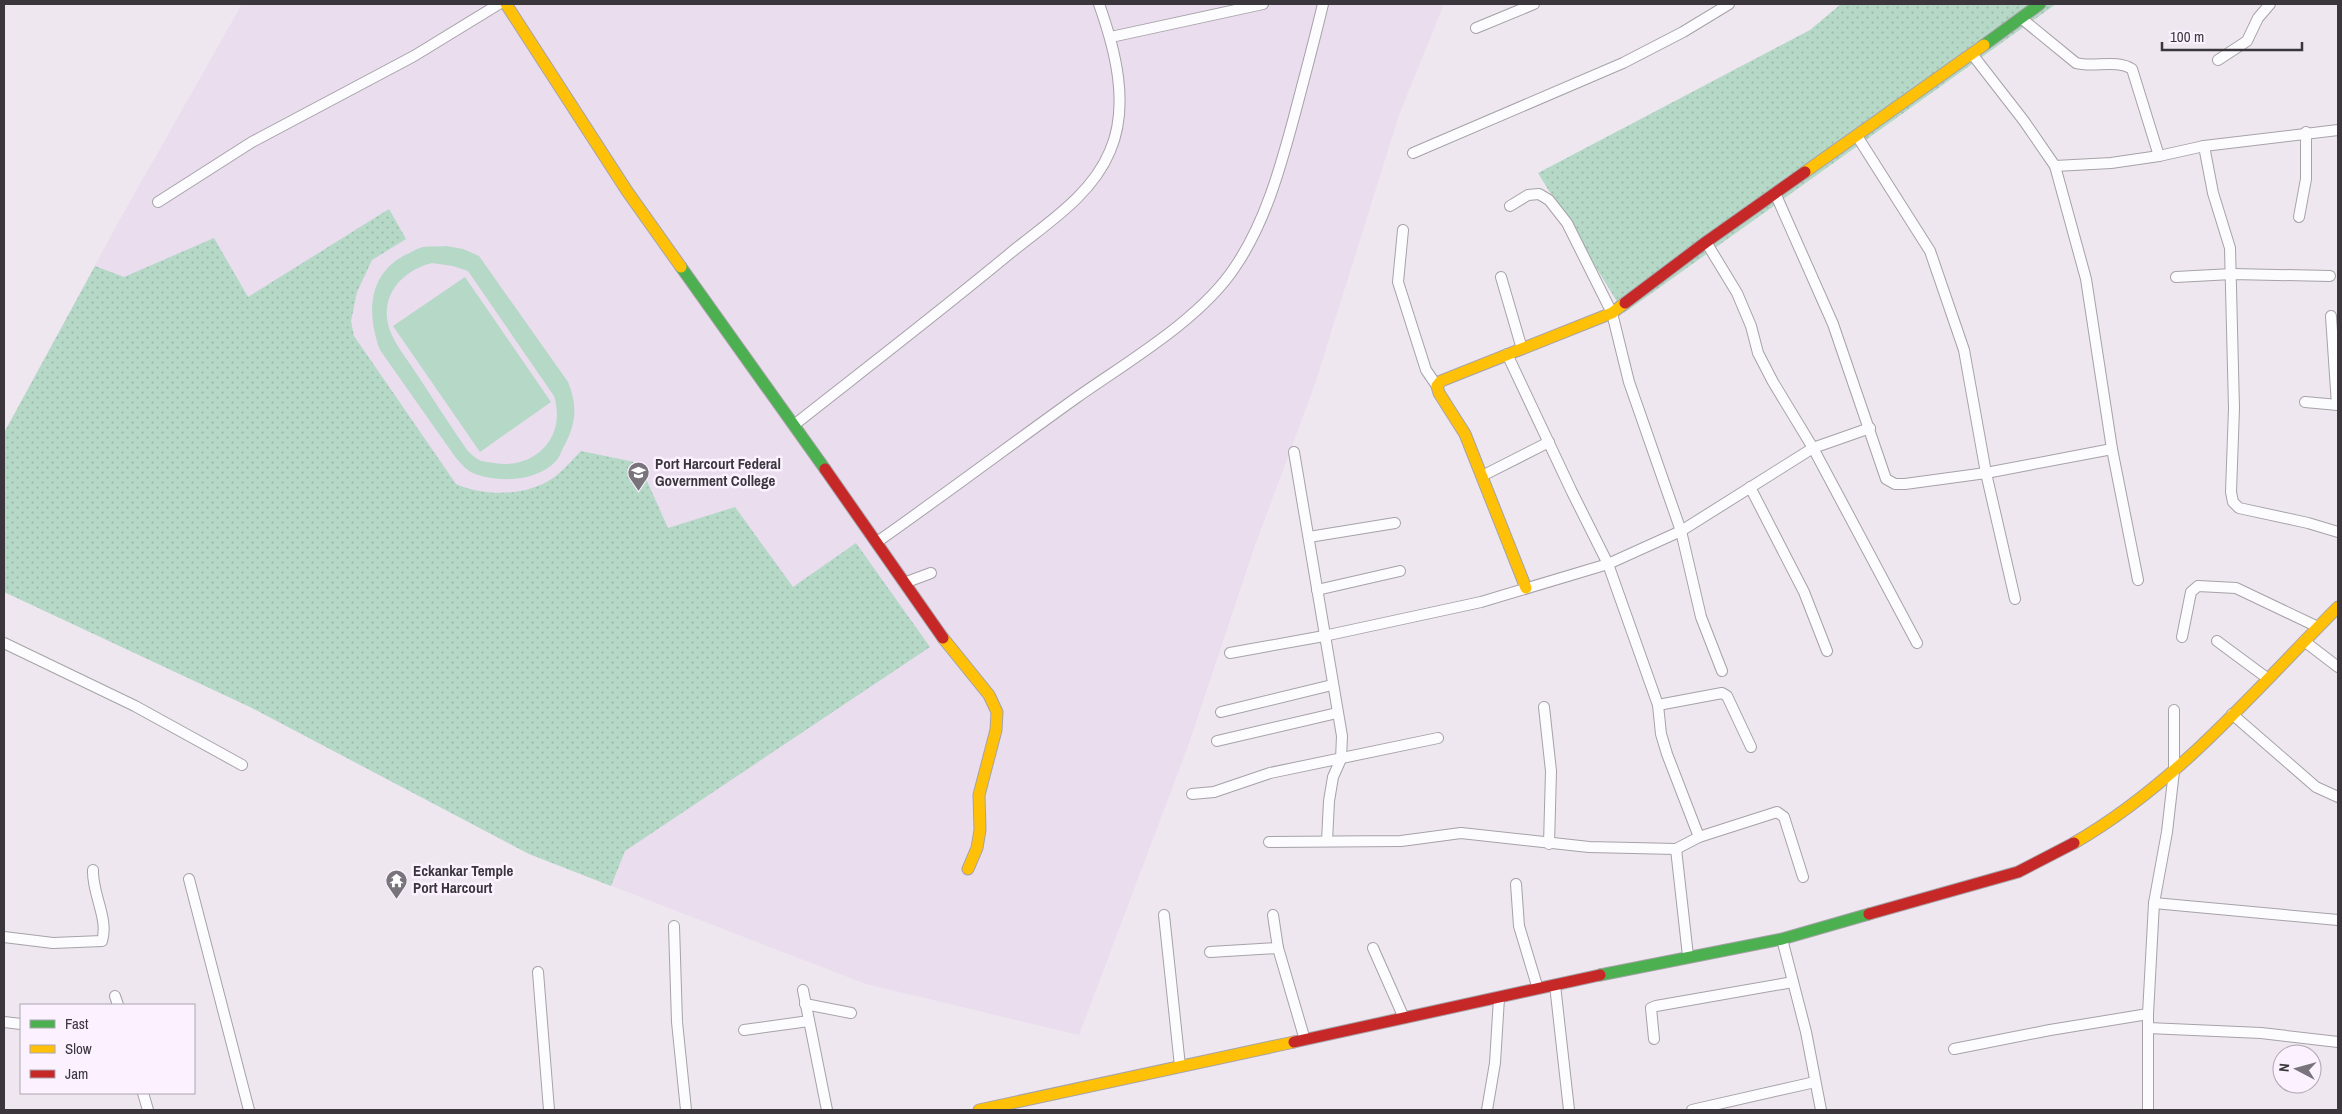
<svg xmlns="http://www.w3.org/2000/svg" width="2342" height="1114" viewBox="0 0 2342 1114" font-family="'Archivo Narrow',sans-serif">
<defs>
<pattern id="grass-dots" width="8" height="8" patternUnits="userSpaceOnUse" patternTransform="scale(1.25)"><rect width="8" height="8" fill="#b5d8c7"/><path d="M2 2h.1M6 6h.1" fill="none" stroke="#9cbaac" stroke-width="1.8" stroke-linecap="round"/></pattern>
</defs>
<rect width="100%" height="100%" fill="#eee7f0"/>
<!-- built -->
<path fill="#e9ddee" d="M242,4H1444L1399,115L1315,384L1253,551L1187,749L1079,1035L866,984L529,854L250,707L4,592V433L119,221Z"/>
<!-- grass -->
<g fill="url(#grass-dots)">
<path d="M1841,4H2056L1624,313L1538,173L1810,30Z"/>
<path d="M389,209L406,239L372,260L357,292L351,321L354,336L456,484C484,497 528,496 553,478C563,471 572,460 581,451L639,463L668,528L735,507L793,587L856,543L930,647L625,851L611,886L529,854L250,707L4,592V433L95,266L124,277L214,238L248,297Z"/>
</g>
<!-- pitch -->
<g fill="#b5d8c7" fill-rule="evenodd">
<path d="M446,246L463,249L479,256L568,382C578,406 576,425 563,448C561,452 559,458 556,461C537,482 497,483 473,473C467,471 461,463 456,458L380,350C367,315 367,275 405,255C411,253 417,248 423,247C430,246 439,247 446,246ZM432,263L453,266L468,271L554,396C567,437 535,470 494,463C490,462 483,462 479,460C475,458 470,453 467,450C449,424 432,397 414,370C405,356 392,341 388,324C381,293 404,270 432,263Z"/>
<path d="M465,277L551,402L480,452L393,326Z"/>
</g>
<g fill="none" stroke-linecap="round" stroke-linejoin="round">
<defs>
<g id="street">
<path d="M2021,18L2076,63C2093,68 2116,59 2132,69L2159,156"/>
<path d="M1476,28L1534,4"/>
<path d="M1111,37L1263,4"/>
<path d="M1972,54L2024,121L2055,166L2086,279L2112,449L2138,580"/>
<path d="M2218,60L2247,41L2258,18L2270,4"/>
<path d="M1857,136L1930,251L1964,350L1986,473L2015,599"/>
<path d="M2204,146L2213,193L2230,248L2234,408L2231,492L2233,502L2239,508L2308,523L2338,532"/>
<path d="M1413,153L1623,63L1683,32L1729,4"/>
<path d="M2055,166L2111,163L2159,156L2204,146L2338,130"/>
<path d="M1775,193L1833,324L1886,479L1895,484H1905L1986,473L2112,449"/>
<path d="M158,202L252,142L414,56L499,4"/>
<path d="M1510,206L1528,195L1539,194L1549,200L1567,223L1612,313L1629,382L1681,531L1701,617L1722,671"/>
<path d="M2299,217L2306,179V132"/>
<path d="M1403,230L1398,282L1426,370L1437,386"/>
<path d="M1706,242L1737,293L1751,326L1758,353L1773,382L1813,448L1917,643"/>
<path d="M1501,277L1522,349"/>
<path d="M2176,277L2232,274L2330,276"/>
<path d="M2331,316L2337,405"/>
<path d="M1507,354L1572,492L1608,564L1658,705L1661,734L1667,754L1699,837"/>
<path d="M2305,402L2338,405"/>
<path d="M794,425C865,369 938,313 1008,255C1044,225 1091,197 1110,151C1130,105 1115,49 1099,4"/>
<path d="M1294,452L1342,736L1341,759L1333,777L1329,801L1327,841"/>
<path d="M1482,476L1549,442"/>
<path d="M1750,487L1804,592L1827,651"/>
<path d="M1309,537L1395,523"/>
<path d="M877,542C944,495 1009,446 1076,398C1127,362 1201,319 1235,267C1265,223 1280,169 1294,117C1304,79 1314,42 1323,4"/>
<path d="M904,583L931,573"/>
<path d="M1317,590L1400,571"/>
<path d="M2182,637L2191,592L2198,586L2236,588L2318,627"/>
<path d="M2217,641L2267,678"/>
<path d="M2304,641L2338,667"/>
<path d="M4,643L135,706L242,765"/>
<path d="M1230,653L1324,636L1481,602L1608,564L1681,531L1813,448L1870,428"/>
<path d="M1658,705L1722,693L1727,696L1751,747"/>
<path d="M1544,707L1551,771L1549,844"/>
<path d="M1221,712L1332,685"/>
<path d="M2232,714L2316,787L2338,797"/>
<path d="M1217,741L1337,713"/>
<path d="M1192,794L1214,792L1270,773L1438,738"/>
<path d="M1269,842L1401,841L1461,833L1589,847L1676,849L1699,837L1777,812L1784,817L1803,877"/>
<path d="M1676,849L1688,956"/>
<path d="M189,879L249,1110"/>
<path d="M1516,884L1519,926L1538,989"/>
<path d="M2154,903L2338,920"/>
<path d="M1164,915L1180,1066"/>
<path d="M1273,915L1278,948L1305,1040"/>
<path d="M674,926L677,1022L686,1110"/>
<path d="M4,937L53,943L102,941C109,919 92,894 93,870"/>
<path d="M1782,939L1806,1032L1821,1110"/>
<path d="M1373,948L1404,1018"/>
<path d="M1210,952L1278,948"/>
<path d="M538,972L549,1110"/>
<path d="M1555,985L1569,1110"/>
<path d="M803,990L827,1110"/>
<path d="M115,996L118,1005"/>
<path d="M805,1004L851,1013"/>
<path d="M4,1022L21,1024"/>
<path d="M2148,1028L2261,1033L2338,1042"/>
<path d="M744,1030L809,1021"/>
<path d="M1654,1039L1651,1008L1656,1006L1793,982"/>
<path d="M1954,1049L2050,1030L2148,1014"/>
<path d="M143,1093L148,1110"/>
<path d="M1487,1110L1495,1063L1499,998"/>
<path d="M1692,1110L1815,1082"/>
<path d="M2148,1110V1014L2154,903L2167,832L2174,771V710"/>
</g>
<g id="fast">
<path d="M1984,45L2040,4"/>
<path d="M681,267L825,469"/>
<path d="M1600,975L1782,939L1869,914"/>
</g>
<g id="slow">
<path d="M506,4L627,191L681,267"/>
<path d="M1805,172L1984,45"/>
<path d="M1526,588L1465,434L1439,393L1437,386L1441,381L1612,313L1625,303"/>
<path d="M943,638L989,695L997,712L996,730L979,795L980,830L977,848L968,869"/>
<path d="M2074,843C2178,783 2255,690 2338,607"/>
<path d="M979,1110L1294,1042"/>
</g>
<g id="jam">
<path d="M1625,303L1706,242L1805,172"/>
<path d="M825,469L943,638"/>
<path d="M1869,914L2018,872L2074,843"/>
<path d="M1294,1042L1600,975"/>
</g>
</defs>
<!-- street casing -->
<use href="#street" stroke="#a6a2a8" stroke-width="12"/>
<!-- fast casing -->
<use href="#fast" stroke="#a6a2a8" stroke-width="13"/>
<!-- slow casing -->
<use href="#slow" stroke="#a6a2a8" stroke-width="13"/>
<!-- jam casing -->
<use href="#jam" stroke="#a6a2a8" stroke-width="13"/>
<!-- street -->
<use href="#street" stroke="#fcfbfd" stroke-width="10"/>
<!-- fast -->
<use href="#fast" stroke="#4caf50" stroke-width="11"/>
<!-- slow -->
<use href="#slow" stroke="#ffc107" stroke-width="11"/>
<!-- jam -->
<use href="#jam" stroke="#c62828" stroke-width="11"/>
</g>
<!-- icons -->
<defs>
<symbol id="university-pin" viewBox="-11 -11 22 30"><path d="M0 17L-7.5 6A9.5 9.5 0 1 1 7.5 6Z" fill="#79747b" stroke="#fbf1ff"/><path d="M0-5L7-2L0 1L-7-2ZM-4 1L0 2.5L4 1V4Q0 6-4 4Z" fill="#fff"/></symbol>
<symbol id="temple-pin" viewBox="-11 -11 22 30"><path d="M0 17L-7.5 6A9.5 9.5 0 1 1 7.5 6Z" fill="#79747b" stroke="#fbf1ff"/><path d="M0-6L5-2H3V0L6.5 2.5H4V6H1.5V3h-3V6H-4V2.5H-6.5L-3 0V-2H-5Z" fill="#fff"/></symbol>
</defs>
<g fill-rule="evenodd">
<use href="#university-pin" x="626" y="460" width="25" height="34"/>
<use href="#temple-pin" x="384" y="868" width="25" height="34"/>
</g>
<g text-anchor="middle" stroke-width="5" stroke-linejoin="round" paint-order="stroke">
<!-- poi labels -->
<g font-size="15" font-weight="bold" fill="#3a363c" stroke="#fbf1ff" text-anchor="start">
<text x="655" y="469">Port Harcourt Federal<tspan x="655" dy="17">Government College</tspan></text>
<text x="413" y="876">Eckankar Temple<tspan x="413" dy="17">Port Harcourt</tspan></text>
</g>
</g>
<!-- border -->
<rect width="2342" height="1114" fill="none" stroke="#3a363c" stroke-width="10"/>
<!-- legend -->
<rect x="20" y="1004" width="175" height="90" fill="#fbf1ff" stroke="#aea6b1"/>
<rect x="30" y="1020" width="25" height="8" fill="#4caf50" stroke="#aea6b1"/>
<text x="65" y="1029" font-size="15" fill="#3a363c">Fast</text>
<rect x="30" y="1045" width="25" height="8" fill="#ffc107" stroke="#aea6b1"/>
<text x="65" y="1054" font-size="15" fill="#3a363c">Slow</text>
<rect x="30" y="1070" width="25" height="8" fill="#c62828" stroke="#aea6b1"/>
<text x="65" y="1079" font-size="15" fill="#3a363c">Jam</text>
<!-- north arrow -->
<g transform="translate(2297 1069) rotate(276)"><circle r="24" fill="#fbf1ff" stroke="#aea6b1"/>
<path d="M0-4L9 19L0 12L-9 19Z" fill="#79747b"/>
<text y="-8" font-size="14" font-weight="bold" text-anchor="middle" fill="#3a363c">N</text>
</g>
<!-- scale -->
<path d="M2162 42v8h140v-8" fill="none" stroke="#3a363c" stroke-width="2.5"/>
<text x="2170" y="42" font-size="15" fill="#3a363c" stroke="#fbf1ff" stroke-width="4" paint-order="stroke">100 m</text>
</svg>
